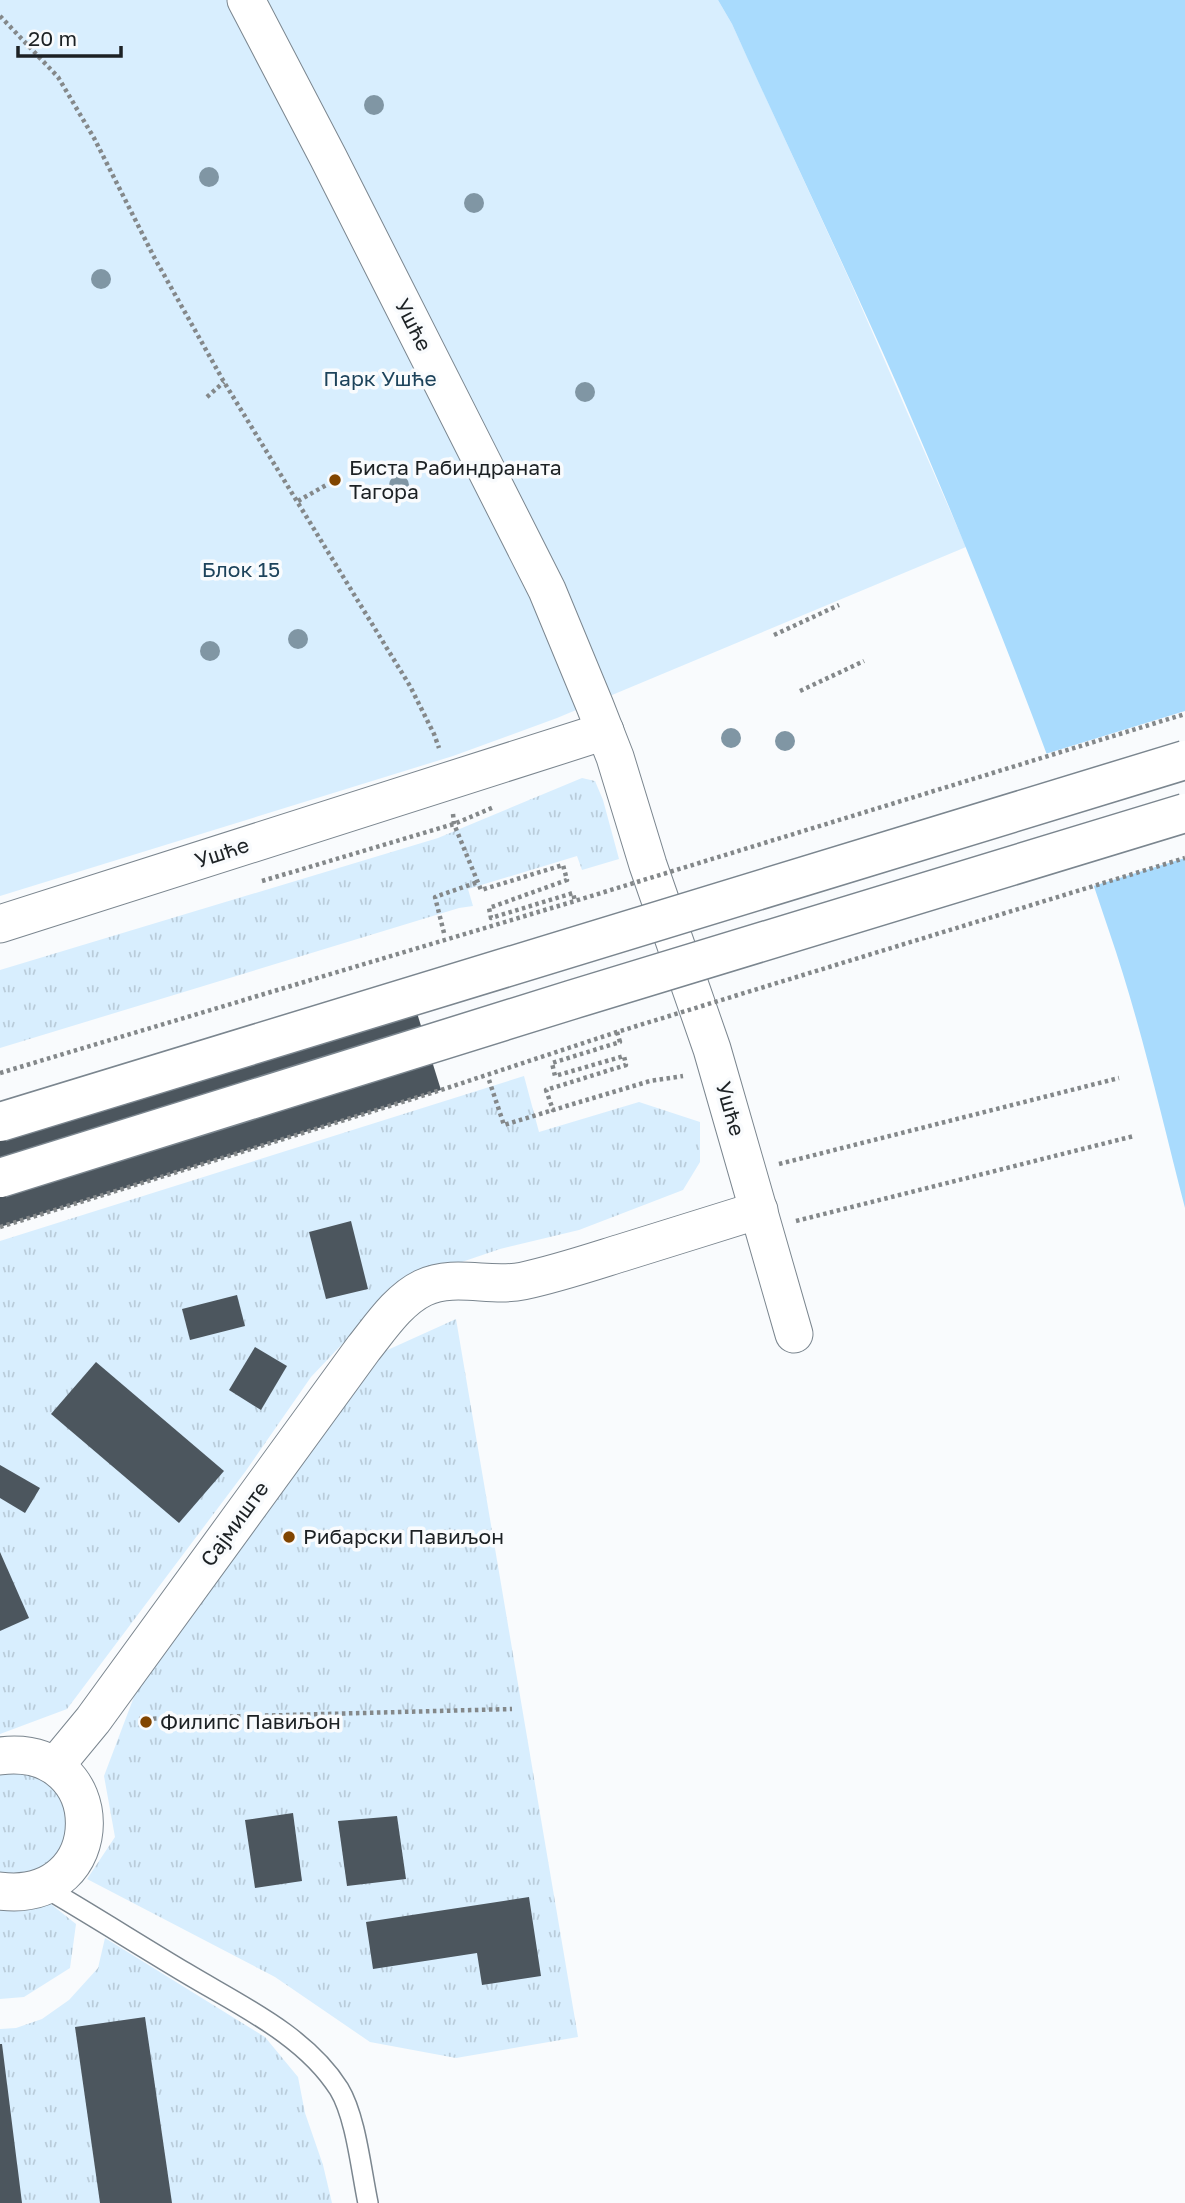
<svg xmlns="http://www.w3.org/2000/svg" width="1185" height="2203" viewBox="0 0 1185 2203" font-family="'Golos Text',sans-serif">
<defs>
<pattern id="grass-tufts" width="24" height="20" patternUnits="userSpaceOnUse" patternTransform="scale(1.75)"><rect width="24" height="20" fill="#d8eefe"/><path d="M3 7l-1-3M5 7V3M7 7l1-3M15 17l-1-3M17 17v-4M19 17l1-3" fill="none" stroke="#b9ccda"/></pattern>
</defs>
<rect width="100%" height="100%" fill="#f9fbfd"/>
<!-- grass -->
<g fill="url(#grass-tufts)">
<path d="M582,778L595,781L603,800L619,859L582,870L577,856L468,889L473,906L459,908L0,1048V970L438,838Z"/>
<path d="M524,1076L539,1132L639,1102L700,1122V1162L683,1190L579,1230L500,1249L400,1283L311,1377L245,1472L67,1709L0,1734V1241Z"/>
<path d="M456,1319L578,2037L456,2058L370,2042L275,1977L87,1879L115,1837L104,1776L146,1665L372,1357Z"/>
<path d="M0,1768L53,1776L73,1836L46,1877H0Z"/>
<path d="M0,1901H47L76,1924L70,1968L24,1997L0,1999Z"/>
<path d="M105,1938L265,2037L298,2077L305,2113L323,2165L332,2203H0V2029L16,2028L42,2019L69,2000L98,1968Z"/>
</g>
<!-- park -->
<path fill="#d8eefe" d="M0,0H718L732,24L850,281L966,547L557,718L453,756L0,896Z"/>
<!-- water -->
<path fill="#a9dbfd" d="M718,0H1185V1208C1161,1115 1140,1021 1109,931C1048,747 976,567 899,389C845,266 787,146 732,24Z"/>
<!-- pier -->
<path fill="#f9fbfd" d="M1185,711V858L1090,887L1042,755Z"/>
<!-- building -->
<g fill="#4c565e">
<path d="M407,981L441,1090L0,1227V1107Z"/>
<path d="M351,1221L368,1289L326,1299L309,1232Z"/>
<path d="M237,1295L245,1326L190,1340L182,1309Z"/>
<path d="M255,1347L287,1366L261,1410L229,1390Z"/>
<path d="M96,1362L224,1471L179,1523L51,1414Z"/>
<path d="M0,1465L40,1488L25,1513L0,1498Z"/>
<path d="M0,1552L29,1618L0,1631Z"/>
<path d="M293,1813L302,1881L255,1888L245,1820Z"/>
<path d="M397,1816L406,1879L347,1886L338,1821Z"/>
<path d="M529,1897L541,1976L482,1985L477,1953L373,1969L366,1922Z"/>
<path d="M145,2017L172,2203H100L75,2027Z"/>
<path d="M0,2044H2L22,2203H0Z"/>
</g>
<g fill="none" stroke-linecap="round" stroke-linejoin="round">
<defs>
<path id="service" d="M44,1887C92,1915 139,1945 186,1973C239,2005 305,2035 339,2089C356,2117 361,2170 368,2203"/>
<g id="minor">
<path d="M246,0L328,157L547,590L595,706L615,757L648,865L712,1049L794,1334"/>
<path d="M0,924L605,731"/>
<path d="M0,1756C113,1742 112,1905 0,1891"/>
<path d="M55,1766L93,1720L363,1349C380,1328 398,1300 423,1288C455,1273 490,1288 523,1281C556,1274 589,1263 621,1253C667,1239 713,1224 759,1210"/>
</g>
</defs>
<!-- service casing -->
<use href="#service" stroke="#7b868f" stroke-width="22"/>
<!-- minor casing -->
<use href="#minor" stroke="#7b868f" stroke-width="39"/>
<!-- path -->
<g stroke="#84888a" stroke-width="4.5" stroke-dasharray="3.5 3.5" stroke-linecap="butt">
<path d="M0,16L58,77L94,138L154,257L224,382L410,686L434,734L439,748"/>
<path d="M207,397L224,382"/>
<path d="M298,501L335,480"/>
<path d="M774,635L839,605"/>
<path d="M800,691L864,661"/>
<path d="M453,814L454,824L481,890L563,865L567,880L489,908L491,918L573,893L575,901"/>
<path d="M262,881L454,824L494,807"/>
<path d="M444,933L435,897L478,882"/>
<path d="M617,1032L620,1042L552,1063L555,1076L624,1056L626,1065L546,1090L553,1110L650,1081L683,1076"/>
<path d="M489,1080L504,1125L553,1110"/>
<path d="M779,1164L1119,1078"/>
<path d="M796,1221L1134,1136"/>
<path d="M139,1719L512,1709"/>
</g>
<!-- service -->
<use href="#service" stroke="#fff" stroke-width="19"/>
<!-- minor -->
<use href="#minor" stroke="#fff" stroke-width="37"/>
<defs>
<g id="secondary-bridge">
<path d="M0,1122L1185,760"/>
<path d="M0,1178L571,1000L1185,813"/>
</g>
</defs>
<!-- secondary-bridge casing -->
<use href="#secondary-bridge" stroke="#7b868f" stroke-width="41" stroke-linecap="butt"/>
<!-- path-bridge -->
<g stroke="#84888a" stroke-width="4.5" stroke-dasharray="3.5 3.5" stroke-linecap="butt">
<path d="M0,1073L575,901L1185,714"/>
<path d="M0,1227L441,1090L617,1032L1185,858"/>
</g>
<!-- secondary-bridge -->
<use href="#secondary-bridge" stroke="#fff" stroke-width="38"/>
</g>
<!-- trees -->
<g fill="#8096a4">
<circle cx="374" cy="105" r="10"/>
<circle cx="209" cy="177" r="10"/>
<circle cx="474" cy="203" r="10"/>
<circle cx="101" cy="279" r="10"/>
<circle cx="585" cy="392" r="10"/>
<circle cx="399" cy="485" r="10"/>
<circle cx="298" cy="639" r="10"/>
<circle cx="210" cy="651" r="10"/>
<circle cx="731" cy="738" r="10"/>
<circle cx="785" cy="741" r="10"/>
</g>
<!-- markers -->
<g fill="#814500" stroke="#f9fbfd" stroke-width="2.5">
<circle cx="335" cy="480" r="7"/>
<circle cx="289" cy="1537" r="7"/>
<circle cx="146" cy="1722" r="7"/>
</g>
<g text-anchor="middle" stroke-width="7" stroke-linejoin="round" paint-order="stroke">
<!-- street labels -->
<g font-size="21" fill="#1c2124" stroke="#f9fbfd">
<text transform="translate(413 325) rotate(63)" y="7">Ушће</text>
<text transform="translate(222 853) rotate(-18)" y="7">Ушће</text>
<text transform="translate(730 1109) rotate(74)" y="7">Ушће</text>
<text transform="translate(235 1524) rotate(-54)" y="7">Сајмиште</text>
</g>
<!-- park labels -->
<g font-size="21" fill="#1d435b" stroke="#f9fbfd">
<text x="380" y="386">Парк Ушће</text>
<text x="241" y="577">Блок 15</text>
</g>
<!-- poi labels -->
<g font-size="21" fill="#1c2124" stroke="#f9fbfd" text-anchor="start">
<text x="349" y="475">Биста Рабиндраната<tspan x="349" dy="24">Тагора</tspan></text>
<text x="303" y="1544">Рибарски Павиљон</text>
<text x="160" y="1729">Филипс Павиљон</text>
</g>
</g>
<!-- scale -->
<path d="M18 46v10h103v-10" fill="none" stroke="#1c2124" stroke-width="3.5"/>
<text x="28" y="46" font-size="21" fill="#1c2124" stroke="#f9fbfd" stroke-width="5" paint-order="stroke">20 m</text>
</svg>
